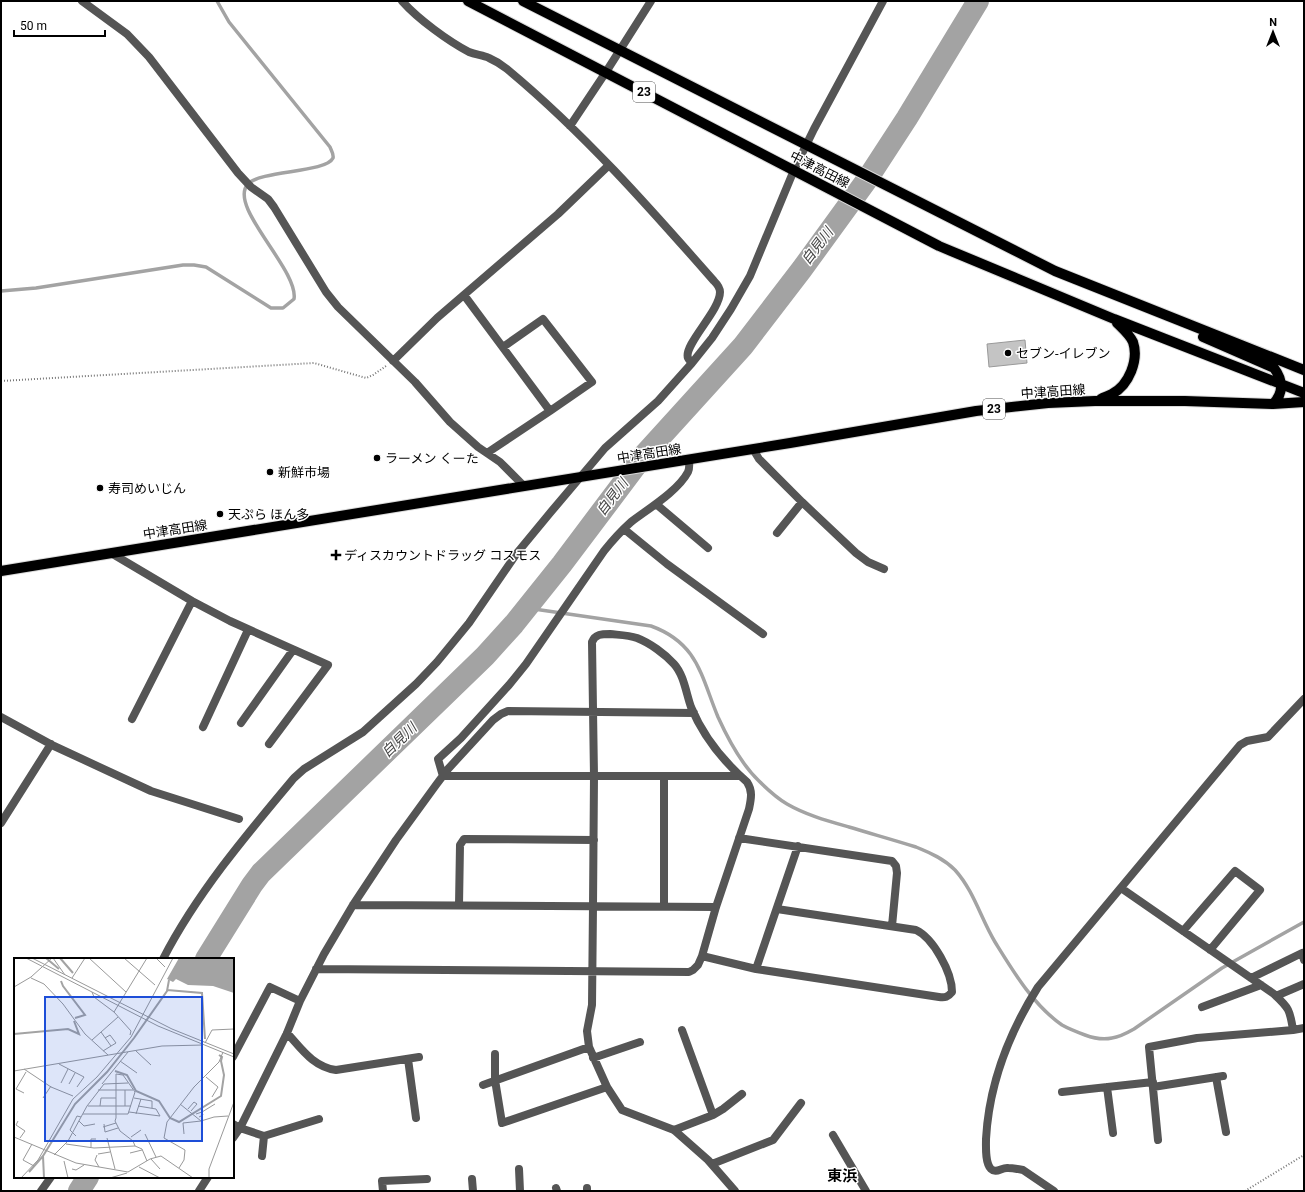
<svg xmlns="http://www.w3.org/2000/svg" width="1305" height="1192" viewBox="0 0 1305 1192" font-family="Roboto,'Noto Sans JP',sans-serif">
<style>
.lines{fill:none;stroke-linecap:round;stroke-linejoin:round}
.stream{stroke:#a3a3a3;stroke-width:3.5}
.river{stroke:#a3a3a3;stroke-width:22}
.building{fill:#c4c4c4;stroke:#999}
.primary-casing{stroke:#dbdbdb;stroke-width:12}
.path{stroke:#777;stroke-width:2;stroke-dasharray:1 2;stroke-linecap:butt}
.street{stroke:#555;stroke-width:8}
.primary{stroke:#000;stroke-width:10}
.poi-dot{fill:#000;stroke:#fff;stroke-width:1.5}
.labels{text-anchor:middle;stroke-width:3;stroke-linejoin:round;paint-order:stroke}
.shield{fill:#fff;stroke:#4c4c4c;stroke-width:1}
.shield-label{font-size:12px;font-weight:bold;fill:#000}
.street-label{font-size:13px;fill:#000;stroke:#fff}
.poi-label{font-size:13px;fill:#000;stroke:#fff;text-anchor:start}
.water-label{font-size:14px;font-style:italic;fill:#444;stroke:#fff}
.quarter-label{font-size:15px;font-weight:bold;fill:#000;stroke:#fff}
.inset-river{fill:none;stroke:#a3a3a3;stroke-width:2}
.inset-road{fill:none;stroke:#999;stroke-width:1}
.view{fill:#1d4ed8;fill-opacity:0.15;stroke:#1d4ed8;stroke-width:2}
.inset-edge{fill:none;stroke:#000;stroke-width:2}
</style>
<rect width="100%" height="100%" fill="#fff"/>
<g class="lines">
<!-- stream -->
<path class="stream" d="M1,291l35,-3 147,-23h11l12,2 65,41h12l11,-9c5,-29 -67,-93 -46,-115 13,-14 78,-11 85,-26 1,-4 -2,-8 -3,-11l-101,-125 -12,-21
M527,608l124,18c47,17 50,50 67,91 10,22 23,47 41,64 8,8 18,17 28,23 19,11 41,17 62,23 23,7 45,13 67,20 15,6 28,12 39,23 19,21 26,49 40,72 18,29 38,63 67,83 7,4 15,7 23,10 8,3 18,5 27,3 8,-1 15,-5 22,-9l88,-61 82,-46"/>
<!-- river -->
<path class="river" d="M206,959l46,-74 9,-12 224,-217 29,-32 48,-60 82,-109 99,-109 59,-77 64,-88 41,-63 71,-117
M79,1191l9,-14"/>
</g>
<!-- building -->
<path class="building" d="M1025,340l2,23 -38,4 -2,-23z"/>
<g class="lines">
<defs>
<path id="primary" d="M468,1l471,245 175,73 190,74
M523,1l532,270 249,99
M1203,337l71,31c9,12 10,25 -1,36
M1101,399c3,-2 8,-3 11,-5 17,-9 27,-34 21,-52 -3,-7 -11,-14 -16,-19
M1,571l789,-128 186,-32 72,-8 47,-2h90l88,3 31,-2"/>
</defs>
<!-- primary casing -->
<use href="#primary" class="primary-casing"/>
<!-- path -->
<path class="path" d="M1,381l313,-18 52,15 7,-3 13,-9
M1245,1191l59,-36"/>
<!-- street -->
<path class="street" d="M82,1l45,33 22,23 89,116 13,14 17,12 6,8 52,85 12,15 77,75 35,40 28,25 22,15 24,24
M402,1c16,18 46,40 67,51 7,3 14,3 20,6 7,3 13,7 18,11 76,63 142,138 207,212 3,3 6,7 6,11 0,19 -37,53 -32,66 0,1 3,4 4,5
M570,126l36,-54 45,-71
M464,295l86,116 -63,42
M503,347l40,-28 49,63 -42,29
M393,361l44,-43 121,-104 51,-49
M753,449l6,10 43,43 54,51 12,9 16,7
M689,460c0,3 1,8 -1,12 -10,19 -40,37 -57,50 -10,9 -19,19 -27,29l-78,113 -17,21 -48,53 -23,21 5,17h296
M656,504l52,44
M624,529l43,35 96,70
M777,533l25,-31
M111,553l81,48 38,20 98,44 -59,79
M1,717l53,29 97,45 88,28
M132,719l60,-118
M241,723l52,-73
M203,727l45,-97
M1,823l50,-79
M739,838l153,23 4,5 1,7 -5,53
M1121,888l153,106c15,14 16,16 19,36l-96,8 -48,9 9,93
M353,905l363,2
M459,905l1,-60 4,-6 130,1
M664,906v-130
M1183,931l52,-60 25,19 -50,60
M702,956l54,13 183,28c6,1 9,0 13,-5 0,-20 -19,-54 -36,-62l-139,-21
M163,959c34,-66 84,-125 131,-181l10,-9 59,-37 53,-48 21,-22 32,-39 48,-70 33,-40 55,-65 53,-47 34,-38 20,-25 19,-29 19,-33 44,-106 20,-41 69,-128
M316,969l373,3 4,-2 5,-5 4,-9 14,-49 33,-98c2,-10 4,-18 -2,-27 -24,-21 -44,-46 -56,-75 -5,-14 -7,-32 -17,-43 -9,-10 -24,-21 -37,-26 -9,-3 -18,-3 -27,-4 -8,0 -15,0 -18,8l2,134 -1,130 -1,99 -5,26 2,16 18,40 15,23 52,20 34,30 27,31
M756,969l42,-123
M1251,978l51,-25 2,7
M1276,996l28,-12
M1202,1007l59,-22
M682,1030l31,85
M1293,1030l11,-2
M287,1033c14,15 26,34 49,37l83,-13
M495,1054v26l7,43 105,-36
M233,1057l37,-70 30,14
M593,1058l47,-16
M408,1059l8,59
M1216,1077l10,55
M483,1085l106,-38
M1107,1087l6,46
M1153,1087l70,-11
M1062,1092l91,-10
M233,1124l7,4 24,8 -2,20
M674,1130l39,-15 10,-6 19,-15
M833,1135l33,56
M264,1136l55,-17
M233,1138l7,-10 47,-95 13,-32 24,-47 29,-49 43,-65 40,-55 12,-16 45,-49 8,-6 7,-3 186,2
M712,1164l61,-24 28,-37
M519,1169l1,22
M472,1179l1,12
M556,1188l1,3
M587,1188v3
M41,1191l10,-14
M199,1191l9,-14
M383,1191l-1,-10 45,-2
M1054,1191l-31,-21c-5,-1 -10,-2 -15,-2 -6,-1 -12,6 -17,1 -6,-6 -5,-22 -5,-30 3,-55 23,-106 52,-152l202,-242 7,-4 21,-4 36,-38"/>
<!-- primary -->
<use href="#primary" class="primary"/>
</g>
<!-- markers -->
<g class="poi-dot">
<circle cx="1008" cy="353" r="4"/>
<circle cx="377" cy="458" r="4"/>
<circle cx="270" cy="472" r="4"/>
<circle cx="100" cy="488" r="4"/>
<circle cx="220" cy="514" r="4"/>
<path d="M334 549h4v4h4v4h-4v4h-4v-4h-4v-4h4z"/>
</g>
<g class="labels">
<!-- shield labels -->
<g class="shield">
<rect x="633" y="82" width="22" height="20" rx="3"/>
<rect x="983" y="399" width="22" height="20" rx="3"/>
</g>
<g class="shield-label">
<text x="644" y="96">23</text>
<text x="994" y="413">23</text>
</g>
<!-- street labels -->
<g class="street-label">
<text transform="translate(820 169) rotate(27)" y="5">中津高田線</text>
<text transform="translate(1053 391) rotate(-4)" y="5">中津高田線</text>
<text transform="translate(649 453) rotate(-9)" y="5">中津高田線</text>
<text transform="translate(175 529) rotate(-9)" y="5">中津高田線</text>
</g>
<!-- poi labels -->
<g class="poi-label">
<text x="1016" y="358">セブン-イレブン</text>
<text x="385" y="463">ラーメン くーた</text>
<text x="278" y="477">新鮮市場</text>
<text x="108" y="493">寿司めいじん</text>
<text x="228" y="519">天ぷら ほん多</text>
<text x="344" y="560">ディスカウントドラッグ コスモス</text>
</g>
<!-- water labels -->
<g class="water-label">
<text transform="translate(817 246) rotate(-53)" y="5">自見川</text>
<text transform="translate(612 497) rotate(-53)" y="5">自見川</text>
<text transform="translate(399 740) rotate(-44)" y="5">自見川</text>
</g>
<!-- quarter labels -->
<g class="quarter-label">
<text x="842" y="1181">東浜</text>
</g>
</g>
<!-- overview -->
<g transform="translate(14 958)">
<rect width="220" height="220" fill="#fff"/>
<path d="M165,0h55v35l-21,-7 -25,-1 -12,-6 -3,3 -6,-3z" fill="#a3a3a3"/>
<path class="inset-river" d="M32,0l13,11M46,0l13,15M47,23l2,5 22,29 -10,3M153,32l35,3 3,46M0,76l54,-5 11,5 -5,-13M101,113l12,4 9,16 23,10 11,17 9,4 42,-26 3,-21 -3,-14 1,-4 -3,-2M15,214l14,-16M30,220l-1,-22 32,-52 32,-32 27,-34 33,-47 2,-11"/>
<path class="inset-road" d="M12,0l132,68 76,31M18,0l140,71 62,25M39,0l12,17M75,0l37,34M110,0l31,27M142,0l9,9M17,20l13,6 19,20 22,30 23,21M58,20l13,-20M0,29l17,-10 21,-19M78,34l2,5 20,15 17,19 -1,4M100,54l33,-54M87,74l10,14 -8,5M91,80l5,-3 6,8 -5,3M78,82l26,-23M191,85l7,-13 22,-1M122,93l15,14M106,103l17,12M45,106l25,13 -7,10M10,111l27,18 22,9M0,113l148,-25 41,-1M192,119l12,10 -6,10M47,125l7,-14M55,126l6,-11M88,126l26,-32M84,132h35M10,135l-8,-4 10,-17M29,140l8,-12M120,140l18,3v7M166,146l21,17 -18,2 1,11M74,148h43M86,148l1,-8h15M111,148v-16M174,151l6,-7 3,2 -6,7M115,154l31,4 -4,-7 -18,-3M188,154l13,-8M69,156h45l7,-22 -12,-17 -7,-1v44l-1,3 5,10 13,10 2,5M122,156l5,-15M182,156l6,-2 1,3 -4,2M4,163l-2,4 9,6 -5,7M65,163l5,5 11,-2M187,163l13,-4 14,-1M90,166l1,8 13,-4M89,169l13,-4M131,176l11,23M62,178l-6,-6 7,-14 4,1M0,179l62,26 52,9 22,-13 11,-3 32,22M117,179l10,-7M93,180l8,31M18,186l-9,16 11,6M52,186l28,4 41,-2 7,3 5,12M77,189v-8h5M116,195l12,-3M84,196l12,-2M40,197l14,-14 19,-35 17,-22 24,-1M83,197l-2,5 4,7M137,201l9,10M50,203l4,17M125,209l21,11M165,210l5,-8 1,-10 -21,-12 3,-16 27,-35 25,-25 4,-10M58,211l4,1 8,-5M7,220l17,-18 35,-61 24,-22 34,-40 42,-79M96,220l17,-5M195,220v-9l25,-67"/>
<path class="view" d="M31,39h157v144h-157z"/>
<rect width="220" height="220" class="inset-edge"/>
</g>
<!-- border -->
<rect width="1305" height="1192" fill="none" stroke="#000000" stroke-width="4"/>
<!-- north arrow -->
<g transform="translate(1273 32)" stroke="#ffffff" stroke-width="3" paint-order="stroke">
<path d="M0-3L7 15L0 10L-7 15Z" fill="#000000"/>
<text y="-6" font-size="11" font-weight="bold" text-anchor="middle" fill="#000000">N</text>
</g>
<!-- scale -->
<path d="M14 30v6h91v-6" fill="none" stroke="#000000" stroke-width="2"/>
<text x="20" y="30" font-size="12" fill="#000000" stroke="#ffffff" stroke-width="3" paint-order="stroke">50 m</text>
</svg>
